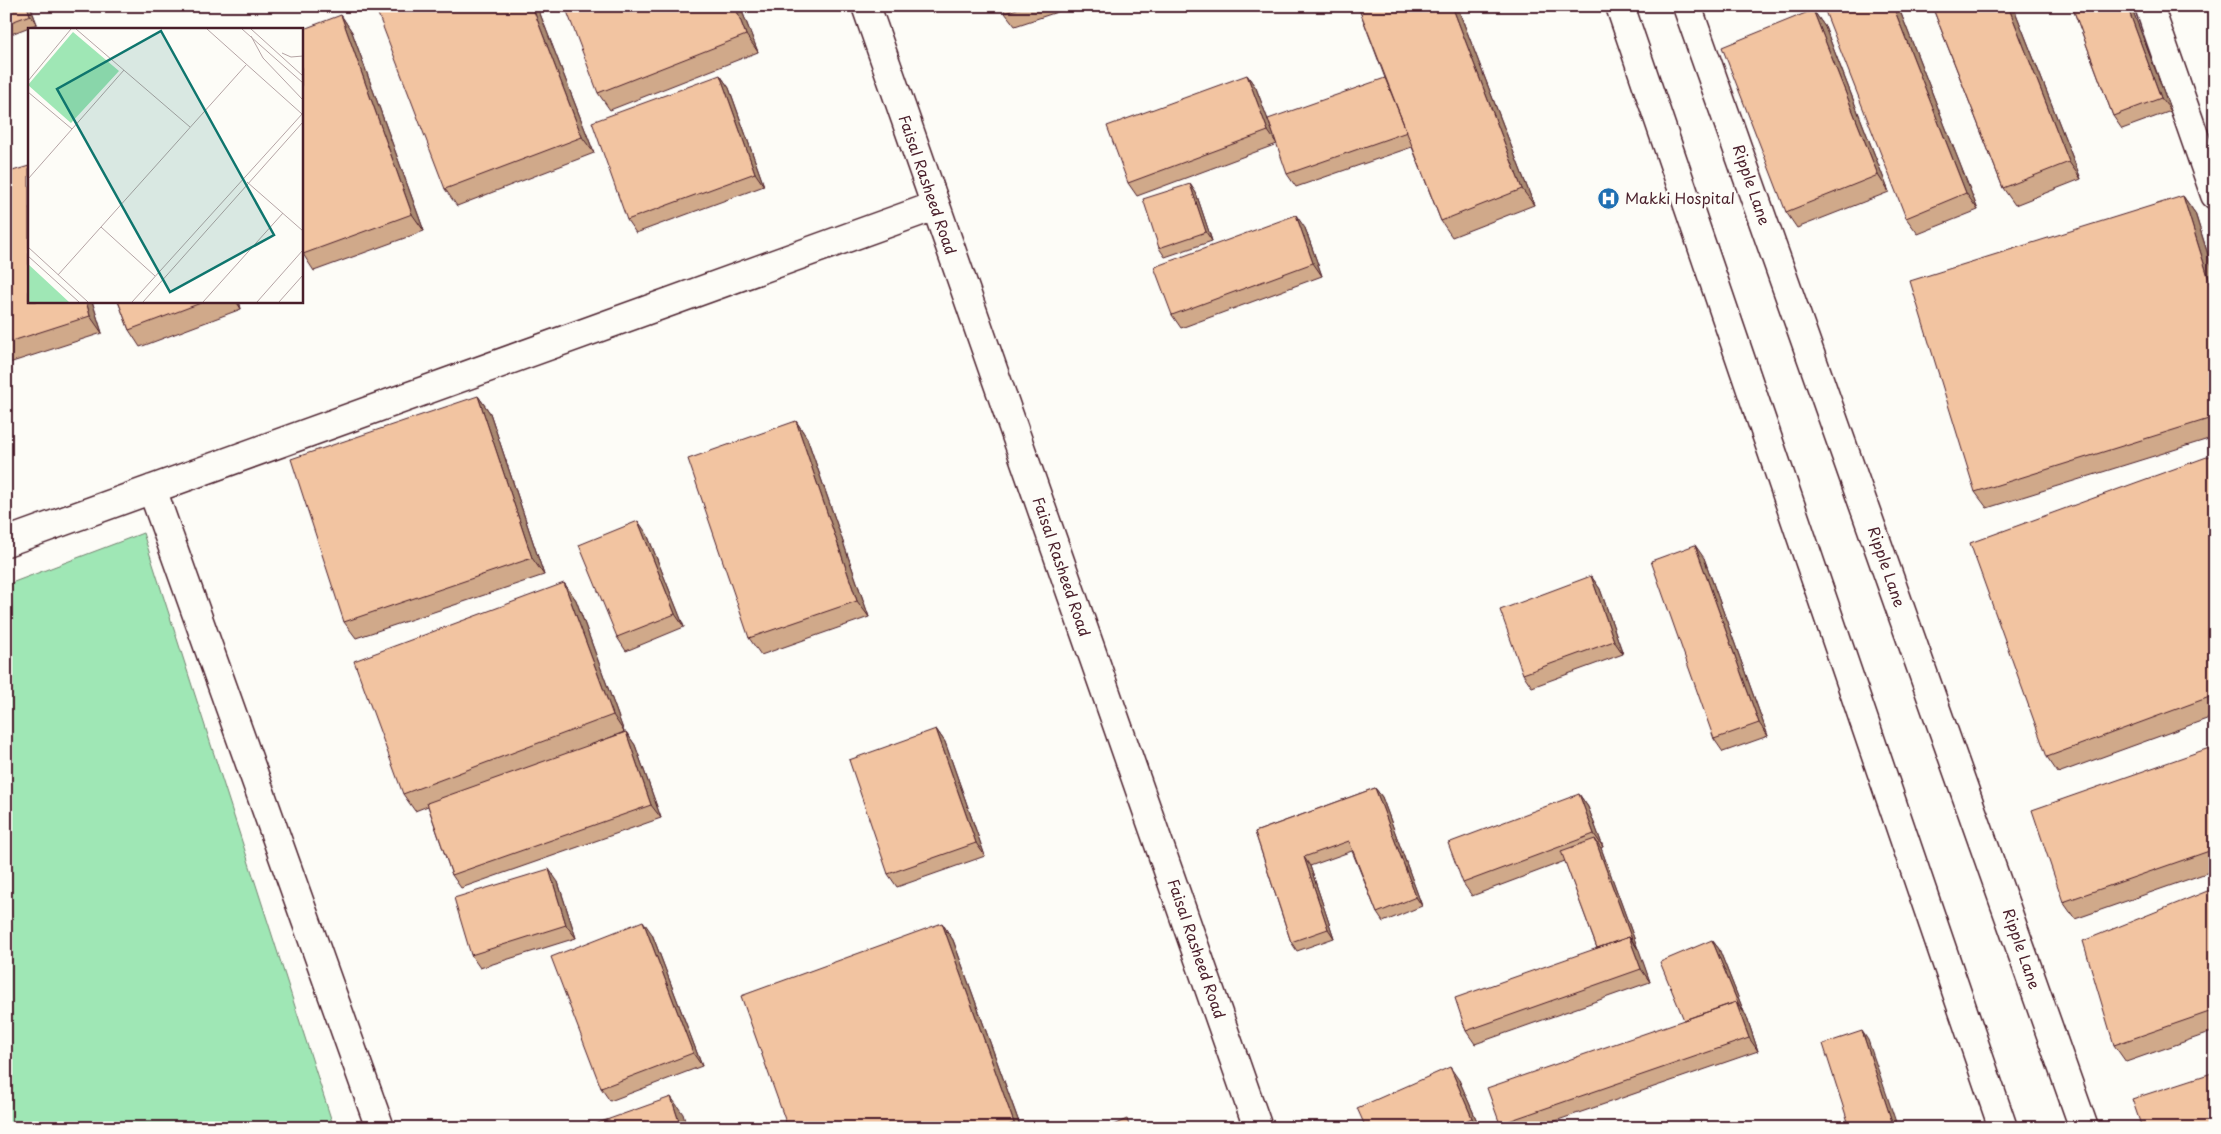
<svg xmlns="http://www.w3.org/2000/svg" width="2221" height="1134" viewBox="0 0 2221 1134" font-family="'Playpen Sans',sans-serif">
<style>
.green{fill:#9fe7b5;stroke:#748370}
.lines{fill:none;stroke-linecap:round;stroke-linejoin:round}
.minor-casing{stroke:#4a1f2b;stroke-width:31}
.minor{stroke:#fdfcf7;stroke-width:28}
.wall{fill:#d0a98a;stroke:#4a1f2b}
.shaded-wall{fill:#a98971;stroke:#4a1f2b}
.building{fill:#f2c4a1;stroke:#4a1f2b}
.labels{text-anchor:middle;stroke-width:4.5;stroke-linejoin:round;paint-order:stroke}
.street-label{font-size:15px;fill:#4a1f2b;stroke:#fdfcf7}
.poi-label{font-size:15px;fill:#4a1f2b;stroke:#fdfcf7;text-anchor:start}
.inset-road{fill:none;stroke:#b5a4a5;stroke-width:1}
.view{fill:#0f766e;fill-opacity:0.15;stroke:#0f766e;stroke-width:2.5}
.inset-edge{fill:none;stroke:#4a1f2b;stroke-width:2.5}
</style>
<rect width="100%" height="100%" fill="#fdfcf7"/>
<filter id="ink" filterUnits="userSpaceOnUse"><feTurbulence type="fractalNoise" baseFrequency=".02" numOctaves="2"/><feDisplacementMap in="SourceGraphic" scale="10" xChannelSelector="R" yChannelSelector="G"/><feConvolveMatrix kernelMatrix="1 2 1 2 8 2 1 2 1" color-interpolation-filters="sRGB"/></filter>
<g filter="url(#ink)">
<!-- green -->
<path class="green" d="M143,533l191,595h-328v-543z"/>
<g class="lines">
<defs>
<path id="minor" d="M866,6l392,1122
M1620,6l383,1122
M1687,6l397,1122
M2149,6l66,189
M152,489l228,639
M6,542l929,-336"/>
</defs>
<!-- minor casing -->
<use href="#minor" class="minor-casing"/>
<!-- minor -->
<use href="#minor" class="minor"/>
</g>
<!-- wall -->
<path class="wall" d="M6,6h24l7,18 -31,12z
M537,6l57,147 -137,53 -12,-17z
M740,6l18,46 -148,58 -12,-17z
M1003,6h72l-60,20 -10,-13z
M1358,6h99l77,199 -82,32 -11,-16 -29,-74 -116,40 -9,-13 98,-96z
M1898,6l80,204 -60,24 -12,-16z
M1932,6h81l68,173 -66,26 -12,-17z
M2072,6h59l40,105 -49,18 -9,-13z
M1813,10l12,17 64,165 -92,36 -11,-16z
M341,15l11,17 72,199 -110,40 -11,-17z
M720,75l9,13 35,98 -128,47 -9,-13z
M1247,75l9,13 21,56 -140,52 -9,-13z
M6,173l86,128 10,32 -96,31z
M1190,184l6,9 16,48 -47,16 -6,-9z
M2183,196l12,17 20,64v160l-228,71 -12,-16z
M1305,228l17,48 -141,52 -9,-13z
M118,301h121l2,8 -101,38 -11,-17z
M478,396l12,17 54,162 -188,63 -12,-16z
M796,421l11,17 62,179 -108,38 -12,-17z
M2215,454v262l-157,57 -11,-16z
M647,534l37,93 -58,24 -9,-14z
M1704,558l64,178 -45,16 -9,-13z
M1591,576l9,13 23,65 -91,33 -9,-13z
M564,583l12,17 48,132 -38,15 40,-15 9,13 26,73 -200,70 -9,-13 -24,-69 -13,5 -12,-17z
M936,729l9,13 40,114 -88,31 -9,-13z
M2215,746v124l-140,49 -12,-17z
M1375,788l7,9 40,109 -39,16 -6,-9 -25,-62 -42,15 24,72 -37,13 -6,-9 -36,-110z
M1579,794l9,13 15,40 -2,1 49,134 -175,62 -9,-13 131,-83 -32,-87 -93,35 -9,-13z
M558,882l18,56 -96,30 -9,-13z
M2215,888v143l-89,31 -12,-17z
M942,923l11,17 68,188h-233z
M652,934l50,132 -92,35 -9,-13z
M1712,940l7,9 25,63v1l2,2 12,36 -223,77h-32l-3,-4 184,-104z
M1459,1080l21,48h-114z"/>
<!-- shaded-wall -->
<path class="shaded-wall" d="M27,6h3l7,18 -7,-9z
M532,6h5l57,147 -12,-16z
M735,6h5l18,46 -12,-17z
M1452,6h5l77,199 -12,-16z
M1893,6h5l80,204 -12,-17z
M2008,6h5l68,173 -12,-17z
M2127,6h4l40,105 -10,-13z
M1813,10l12,17 64,165 -11,-17z
M341,15l11,17 72,199 -12,-17z
M720,75l9,13 35,98 -9,-13z
M1247,75l9,13 21,56 -9,-13z
M1190,184l6,9 16,48 -6,-9z
M2183,196l12,17 20,64v22z
M1296,215l9,13 17,48 -9,-13z
M86,301h6l10,32 -12,-17z
M236,301h3l2,8z
M478,396l12,17 54,162 -12,-17z
M796,421l11,17 62,179 -12,-16z
M638,521l9,13 37,93 -9,-13z
M1695,545l9,13 64,178 -9,-13z
M1591,576l9,13 23,65 -9,-13z
M564,583l12,17 48,132 -11,-17z
M936,729l9,13 40,114 -9,-13z
M626,732l9,13 26,73 -10,-13z
M1375,788l7,9 40,109 -6,-9z
M1579,794l9,13 15,40 -9,-13z
M1595,839l6,9 37,101 -6,-9z
M1304,857l6,9 24,72 -6,-9z
M549,869l9,13 18,56 -10,-13z
M643,921l9,13 50,132 -9,-13z
M942,923l11,17 68,188h-4l-3,-5z
M1629,937l10,13 11,32 -9,-13z
M1712,940l7,9 25,63 -6,-9z
M1736,1002l10,13 12,36 -9,-13z
M1862,1031l6,9 30,88h-4z
M1450,1067l9,13 21,48h-1l-7,-10z
M671,1097l12,17 4,14h-6z"/>
<!-- building -->
<path class="building" d="M6,6h21l3,9 -24,9z
M375,6h157l50,131 -137,52z
M565,6h170l11,29 -148,58z
M1003,6h23l-21,7z
M1358,6h94l70,183 -81,32z
M1823,6h70l73,187 -60,25z
M1932,6h76l61,156 -66,26z
M2072,6h55l34,92 -48,18z
M1813,10l65,165 -92,37 -64,-165z
M341,15l71,199 -109,40 -2,-4v-220z
M720,75l35,98 -128,47 -35,-98z
M1247,75l21,56 -140,52 -21,-57z
M1385,78l22,54 -120,42 -19,-55z
M29,166v135h57l4,15 -84,27v-170z
M1190,184l16,48 -47,16 -16,-49z
M2183,196l32,103v118l-240,75 -65,-211z
M1296,215l17,48 -141,52 -18,-48z
M118,301h88l-77,29z
M478,396l54,162 -188,64 -53,-163z
M796,421l61,180 -108,37 -61,-179z
M2215,454v241l-168,62 -77,-214z
M638,521l37,93 -58,23 -38,-92z
M1695,545l64,178 -45,16 -63,-178z
M1591,576l23,65 -91,33 -23,-64z
M564,583l49,132 -210,79 -49,-133z
M936,729l40,114 -88,31 -39,-114z
M626,732l25,73 -199,70 -25,-72z
M2215,746v103l-152,53 -31,-92z
M1375,788l41,109 -39,16 -28,-72 -45,16 24,72 -37,13 -36,-110z
M1579,794l15,40 -131,49 -15,-40z
M1595,839l37,101 -3,-3 -32,11 -36,-97z
M549,869l17,56 -95,30 -17,-57z
M2215,888v122l-101,35 -31,-104z
M643,921l50,132 -92,35 -50,-131z
M942,923l72,200 -12,5h-214l-47,-132z
M1629,937l12,32 -175,62 -11,-33z
M1712,940l26,63 -1,1 -1,-2 -52,18 -24,-58z
M1736,1002l13,36 -249,86 -13,-36z
M1862,1031l32,97h-44l-27,-84z
M1450,1067l22,51 -23,10h-83l-9,-20z
M2215,1072v56h-73l-10,-29z
M671,1097l10,31h-97z
M1127,1119l3,9h-24z"/>
</g>
<!-- icons -->
<defs>
<symbol id="hospital-disc" viewBox="-11 -11 22 22"><circle r="9.5" fill="#1f6fb2" stroke="#fdfcf7"/><path d="M-5-5h3v3.5h4V-5h3V5h-3V1.5h-4V5h-3Z" fill="#fff"/></symbol>
</defs>
<g fill-rule="evenodd">
<use href="#hospital-disc" x="1596" y="186" width="25" height="25"/>
</g>
<g class="labels">
<!-- street labels -->
<g class="street-label">
<text transform="translate(927 185) rotate(71)" y="5">Faisal Rasheed Road</text>
<text transform="translate(1751 185) rotate(71)" y="5">Ripple Lane</text>
<text transform="translate(1061 567) rotate(71)" y="5">Faisal Rasheed Road</text>
<text transform="translate(1886 567) rotate(71)" y="5">Ripple Lane</text>
<text transform="translate(1196 949) rotate(71)" y="5">Faisal Rasheed Road</text>
<text transform="translate(2021 949) rotate(71)" y="5">Ripple Lane</text>
</g>
<!-- poi labels -->
<g class="poi-label">
<text x="1625" y="204">Makki Hospital</text>
</g>
</g>
<!-- overview -->
<g transform="translate(28 28)">
<rect width="275" height="275" fill="#fdfcf7"/>
<path d="M45,4l46,39 -48,52 -43,-38zM0,236l41,38h-41z" fill="#9fe7b5"/>
<path class="inset-road" d="M48,1l114,98M179,1l95,85M214,1l61,54M223,1l52,47M223,8l12,22 40,42M254,25l9,4 12,-1M0,53l43,-52M0,64l44,37M0,151l96,-109M219,154l56,49M73,199l54,49M0,219l60,55M0,228l51,46M30,247l188,-210M104,274l171,-189M115,274l160,-180M175,274l80,-89M229,274l46,-52M251,274l24,-27"/>
<path class="view" d="M133,3l113,204 -104,57 -113,-203z"/>
<rect width="275" height="275" class="inset-edge"/>
</g>
<!-- margin -->
<rect width="2221" height="1134" fill="none" stroke="#fdfcf7" stroke-width="25"/>
<rect x="12" y="12" width="2196" height="1109" fill="none" stroke="#4a1f2b" stroke-width="2" filter="url(#ink)"/>
</svg>
